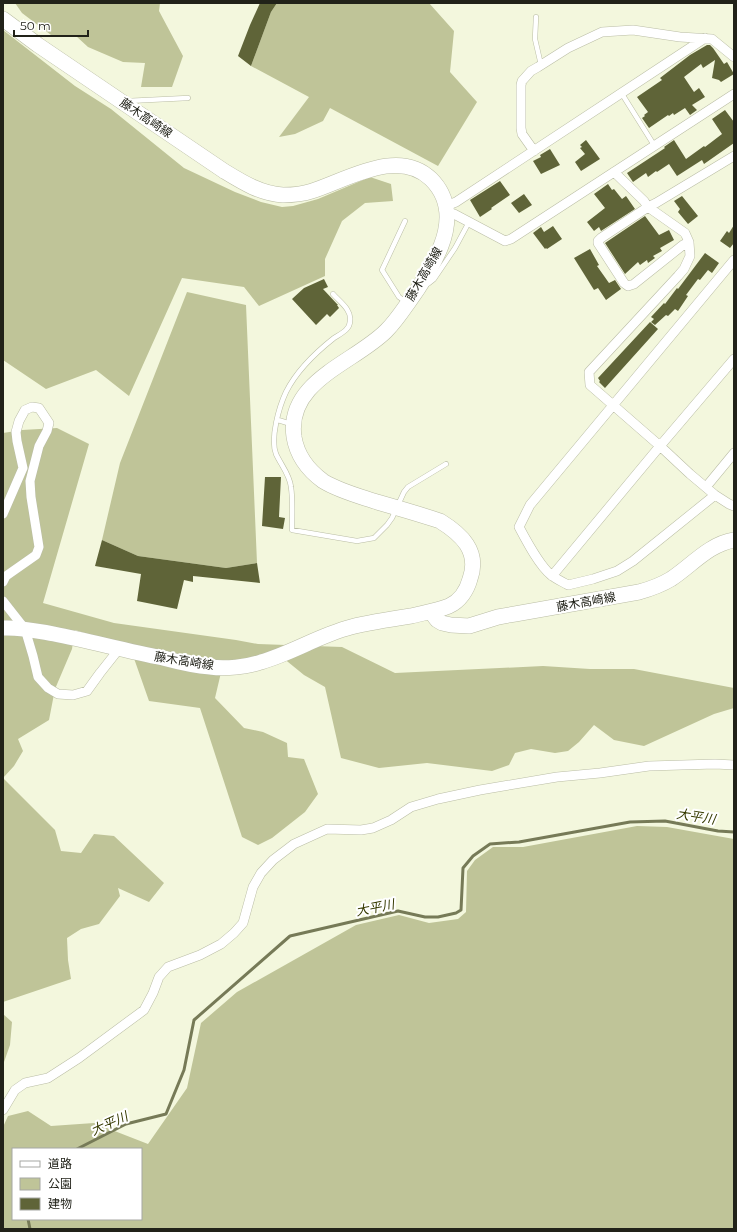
<svg xmlns="http://www.w3.org/2000/svg" width="737" height="1232" viewBox="0 0 737 1232" font-family="Montserrat,'Noto Sans JP',sans-serif">
<style>
.green{fill:#bfc498;fill-rule:evenodd}
.lines{fill:none;stroke-linecap:round;stroke-linejoin:round}
.stream{stroke:#767a57;stroke-width:3}
.building{fill:#5f6438}
.service-casing{stroke:#babda5;stroke-width:5.5}
.minor-casing{stroke:#babda5;stroke-width:10}
.primary-casing{stroke:#babda5;stroke-width:16}
.service{stroke:#fff;stroke-width:4.5}
.minor{stroke:#fff;stroke-width:9}
.primary{stroke:#fff;stroke-width:15}
.labels{text-anchor:middle;stroke-width:4;stroke-linejoin:round;paint-order:stroke}
.street-label{font-size:12px;fill:#212219;stroke:#fff}
.water-label{font-size:13px;font-style:italic;fill:#363a00;stroke:#fff}
</style>
<rect width="100%" height="100%" fill="#f3f7dd"/>
<!-- green -->
<path class="green" d="M15,3h145l-1,8 24,45 -11,31h-31l4,-24 -22,-1 -35,-15 -12,-11 -25,-1 -29,-22z
M277,3h152l25,28 -4,41 27,30 -39,64 -108,-58 -7,13 -28,13 -16,3 30,-40 -58,-31 20,-54z
M3,30l72,56 36,23 73,59 51,24 26,10 21,5 11,-1 25,-7 52,-22 21,7 2,17 -28,2 -23,18 -17,38v17l-66,30 -15,-19 -62,-9 -53,118 -33,-26 -50,19 -43,-29z
M187,292l59,13 11,258 -31,5 -88,-12 -36,-16 18,-77z
M57,428l32,16 -46,159 71,20 122,17 22,4 84,3 53,26 148,-7 47,3h44l100,19v20l-20,6 -70,32 -30,-6 -20,-15 -15,17 -11,9 -13,2 -24,-4 -16,4 -6,12 -17,6 -65,-8 -48,5 -38,-10 -16,-71 -21,-12 -27,-22 -54,11 -8,34 29,30 19,4 24,11 1,14 16,2 14,35 -13,18 -33,26 -14,7 -16,-8 -42,-129 -51,-7 -19,-54 -55,-17 -3,19 -17,40 -6,31 -31,19 5,12 -9,15 -11,12v-345l19,-3z
M3,778l52,52 6,21 20,2 13,-19 20,2 50,47 -15,19 -31,-14 2,8 -21,28 -18,5 -14,9 1,22 3,19 -68,23z
M637,826l30,1 67,12v390h-731v-102l5,-11 20,-5 23,15 43,-3 54,21 39,-56 14,-65 36,-31 119,-67 43,-10 30,8 29,-4 8,-7 1,-41 8,-11 18,-13h30zM13,1149h128v70h-128z
M3,1014l9,8 -2,23 -6,17 -1,9z"/>
<g class="lines">
<!-- stream -->
<path class="stream" d="M77,1149l49,-25 40,-10 18,-44 10,-50 96,-84 108,-25 27,6h13l18,-4 5,-3 2,-42 10,-12 17,-12 29,-2 111,-20 35,-1 53,10 16,1
M28,1219l2,10"/>
</g>
<!-- building -->
<path class="building" d="M260,3h17l-6,9 -20,54 -13,-10 12,-31z
M707,45h3l3,3 11,16 3,-2 7,12 -13,8 -2,-2 -7,-2 3,-18 -12,8 -2,-4 -17,13 10,15 5,-4 6,9 -13,8 5,5 -7,5 -5,-7 -11,7 -1,-2 -4,3 -1,-1 -19,13 -7,-10 3,-2 -1,-1 4,-3 -11,-15 25,-17 -2,-2 30,-23z
M725,110l9,12v21l-30,21 -2,-4 -25,16 -8,-12 -12,8 -1,-1 -8,6 -2,-4 -13,9 -6,-9 32,-21 6,-4 -1,-1 10,-7 12,19 18,-13 1,1 17,-13 -10,-15z
M586,140l14,19 -19,12 -6,-9 10,-8 -5,-6 2,-1 -2,-2z
M550,149l10,16 -19,9 -8,-13 8,-4 -1,-2z
M500,181l10,14 -19,13 1,1 -12,8 -10,-17z
M608,184l4,6 2,-1 8,10 4,-3 9,13 -34,22 -2,-4 -5,4 -7,-9 18,-14 -11,-14z
M524,194l8,11 -13,8 -8,-10z
M682,196l16,20 -10,8 -10,-12 2,-3 -6,-8z
M645,216l14,19 10,-5 5,10 -14,8 2,3 -9,5 2,2 -7,5 -1,-3 -7,5 -2,-3 -13,12 -20,-31z
M734,225v18l-4,5 -10,-7 7,-10 2,2z
M553,226l9,13 -15,10 -1,-1 -1,1 -12,-16 8,-6 3,5z
M590,249l9,16 -2,1 12,17 6,-3 6,9 -15,11 -8,-12 -4,2 -20,-32z
M705,253l14,10 -7,10 -4,-3 -8,10 -2,-1 -12,16 2,1 -10,15 -3,-2 -7,7 -2,-1 -11,10 -4,-3 3,-3 -3,-2 13,-14 1,1 12,-16 1,1z
M324,279l4,8 -5,2 15,16h-1l2,3 -9,9 -3,-3 -11,11 -24,-26 12,-11z
M650,322l8,7 -53,59 -6,-6 1,-1 -2,-3z
M265,477h16l-2,40 6,1 -2,11 -21,-3z
M102,540l36,16 88,12 31,-5 3,20 -67,-7v6l-9,-2 -7,29 -40,-8 4,-27 -46,-8z"/>
<g class="lines">
<defs>
<path id="service" d="M536,17l-1,22 6,26
M622,94l32,51
M127,101l61,-3
M405,221l-23,49 17,27 7,5
M426,284l3,-1 5,-4 21,-31 14,-26
M333,294c7,8 19,16 17,27 0,9 -10,13 -16,17 -19,15 -37,32 -48,54 -7,15 -16,46 -10,62 5,11 14,21 15,33 2,13 1,29 1,43l65,11 17,-3 13,-13 5,-7 12,-26 4,-5 38,-23
M278,420l13,4"/>
<path id="minor" d="M534,151l-12,-17 -1,-6v-43l1,-4 9,-10 7,-4 30,-19 34,-16 31,-2 47,7 32,2 22,18
M614,172l30,29 4,6 37,26 4,9 1,14 -6,13 -6,7 -89,96 1,13 70,61 30,28 25,21 14,9 5,2
M446,206l10,-4 249,-164
M448,213l6,1 51,27 6,-2 223,-145
M689,242l-6,3 -49,39 -6,2 -4,-3 -26,-40v-2l3,-3 47,-31 8,-4 78,-47
M706,487l28,-34
M715,495l-82,66 -16,10 -24,8 -25,6c-5,-3 -12,-6 -17,-10 -12,-10 -24,-33 -32,-48l11,-22 204,-245
M3,514l20,-46 -6,-27 -1,-9 3,-11 6,-11 7,-3 7,1 10,15 -2,8 -8,15 -9,35 1,16 8,50 -3,8 -30,21 -3,6
M552,576l108,-130 74,-87
M3,601l22,28 8,27 5,21 10,11 10,6 15,1 14,-4 13,-18 19,-24
M3,1110l12,-20 10,-7 23,-5 31,-20 65,-48 9,-17 6,-16 9,-10 32,-12 21,-11 13,-11 9,-10 10,-36 8,-14 12,-13 21,-16 33,-15 34,1 12,-2 18,-8 20,-13 27,-8 42,-9 77,-13 43,-4 49,-7 66,-2 19,1"/>
<path id="primary" d="M3,19l35,26 186,126c18,11 37,23 59,24 10,0 20,-1 29,-4 35,-11 86,-44 119,-12 19,19 19,44 10,67 -8,21 -20,39 -33,57 -7,10 -13,19 -22,28 -32,32 -100,50 -92,106 3,18 14,33 29,44 16,10 36,15 54,21 21,6 42,12 63,19 21,13 40,30 30,58 -3,11 -10,22 -21,27 -13,5 -26,7 -38,10 -20,3 -40,6 -60,11 -31,8 -59,26 -90,35 -15,5 -35,7 -51,5 -15,-1 -32,-5 -47,-9 -37,-7 -73,-17 -109,-24 -17,-3 -34,-7 -51,-6
M431,612l6,8 5,3 9,2 18,1 29,-9 17,-3 124,-22c11,-3 22,-7 32,-13 20,-13 38,-35 63,-39"/>
</defs>
<!-- service casing -->
<use href="#service" class="service-casing"/>
<!-- minor casing -->
<use href="#minor" class="minor-casing"/>
<!-- primary casing -->
<use href="#primary" class="primary-casing"/>
<!-- service -->
<use href="#service" class="service"/>
<!-- minor -->
<use href="#minor" class="minor"/>
<!-- primary -->
<use href="#primary" class="primary"/>
</g>
<g class="labels">
<!-- street labels -->
<g class="street-label">
<text transform="translate(146 118) rotate(34)" y="4">藤木高崎線</text>
<text transform="translate(424 274) rotate(-60)" y="4">藤木高崎線</text>
<text transform="translate(586 602) rotate(-10)" y="4">藤木高崎線</text>
<text transform="translate(184 661) rotate(9)" y="4">藤木高崎線</text>
</g>
<!-- water labels -->
<g class="water-label">
<text transform="translate(696 816) rotate(9)" y="5">大平川</text>
<text transform="translate(375 907) rotate(-11)" y="5">大平川</text>
<text transform="translate(109 1123) rotate(-24)" y="5">大平川</text>
</g>
</g>
<!-- border -->
<rect width="737" height="1232" fill="none" stroke="#212219" stroke-width="8"/>
<!-- legend -->
<rect x="12" y="1148" width="130" height="72" fill="#ffffff" stroke="#a6a7a3"/>
<rect x="20" y="1161" width="20" height="6" fill="#ffffff" stroke="#a6a7a3"/>
<text x="48" y="1168" font-size="12" fill="#212219">道路</text>
<rect x="20" y="1178" width="20" height="12" fill="#bfc498" stroke="#a6a7a3"/>
<text x="48" y="1188" font-size="12" fill="#212219">公園</text>
<rect x="20" y="1198" width="20" height="12" fill="#5f6438" stroke="#a6a7a3"/>
<text x="48" y="1208" font-size="12" fill="#212219">建物</text>
<!-- scale -->
<path d="M14 30v6h74v-6" fill="none" stroke="#212219" stroke-width="2"/>
<text x="20" y="30" font-size="12" fill="#212219" stroke="#ffffff" stroke-width="3" paint-order="stroke">50 m</text>
</svg>
